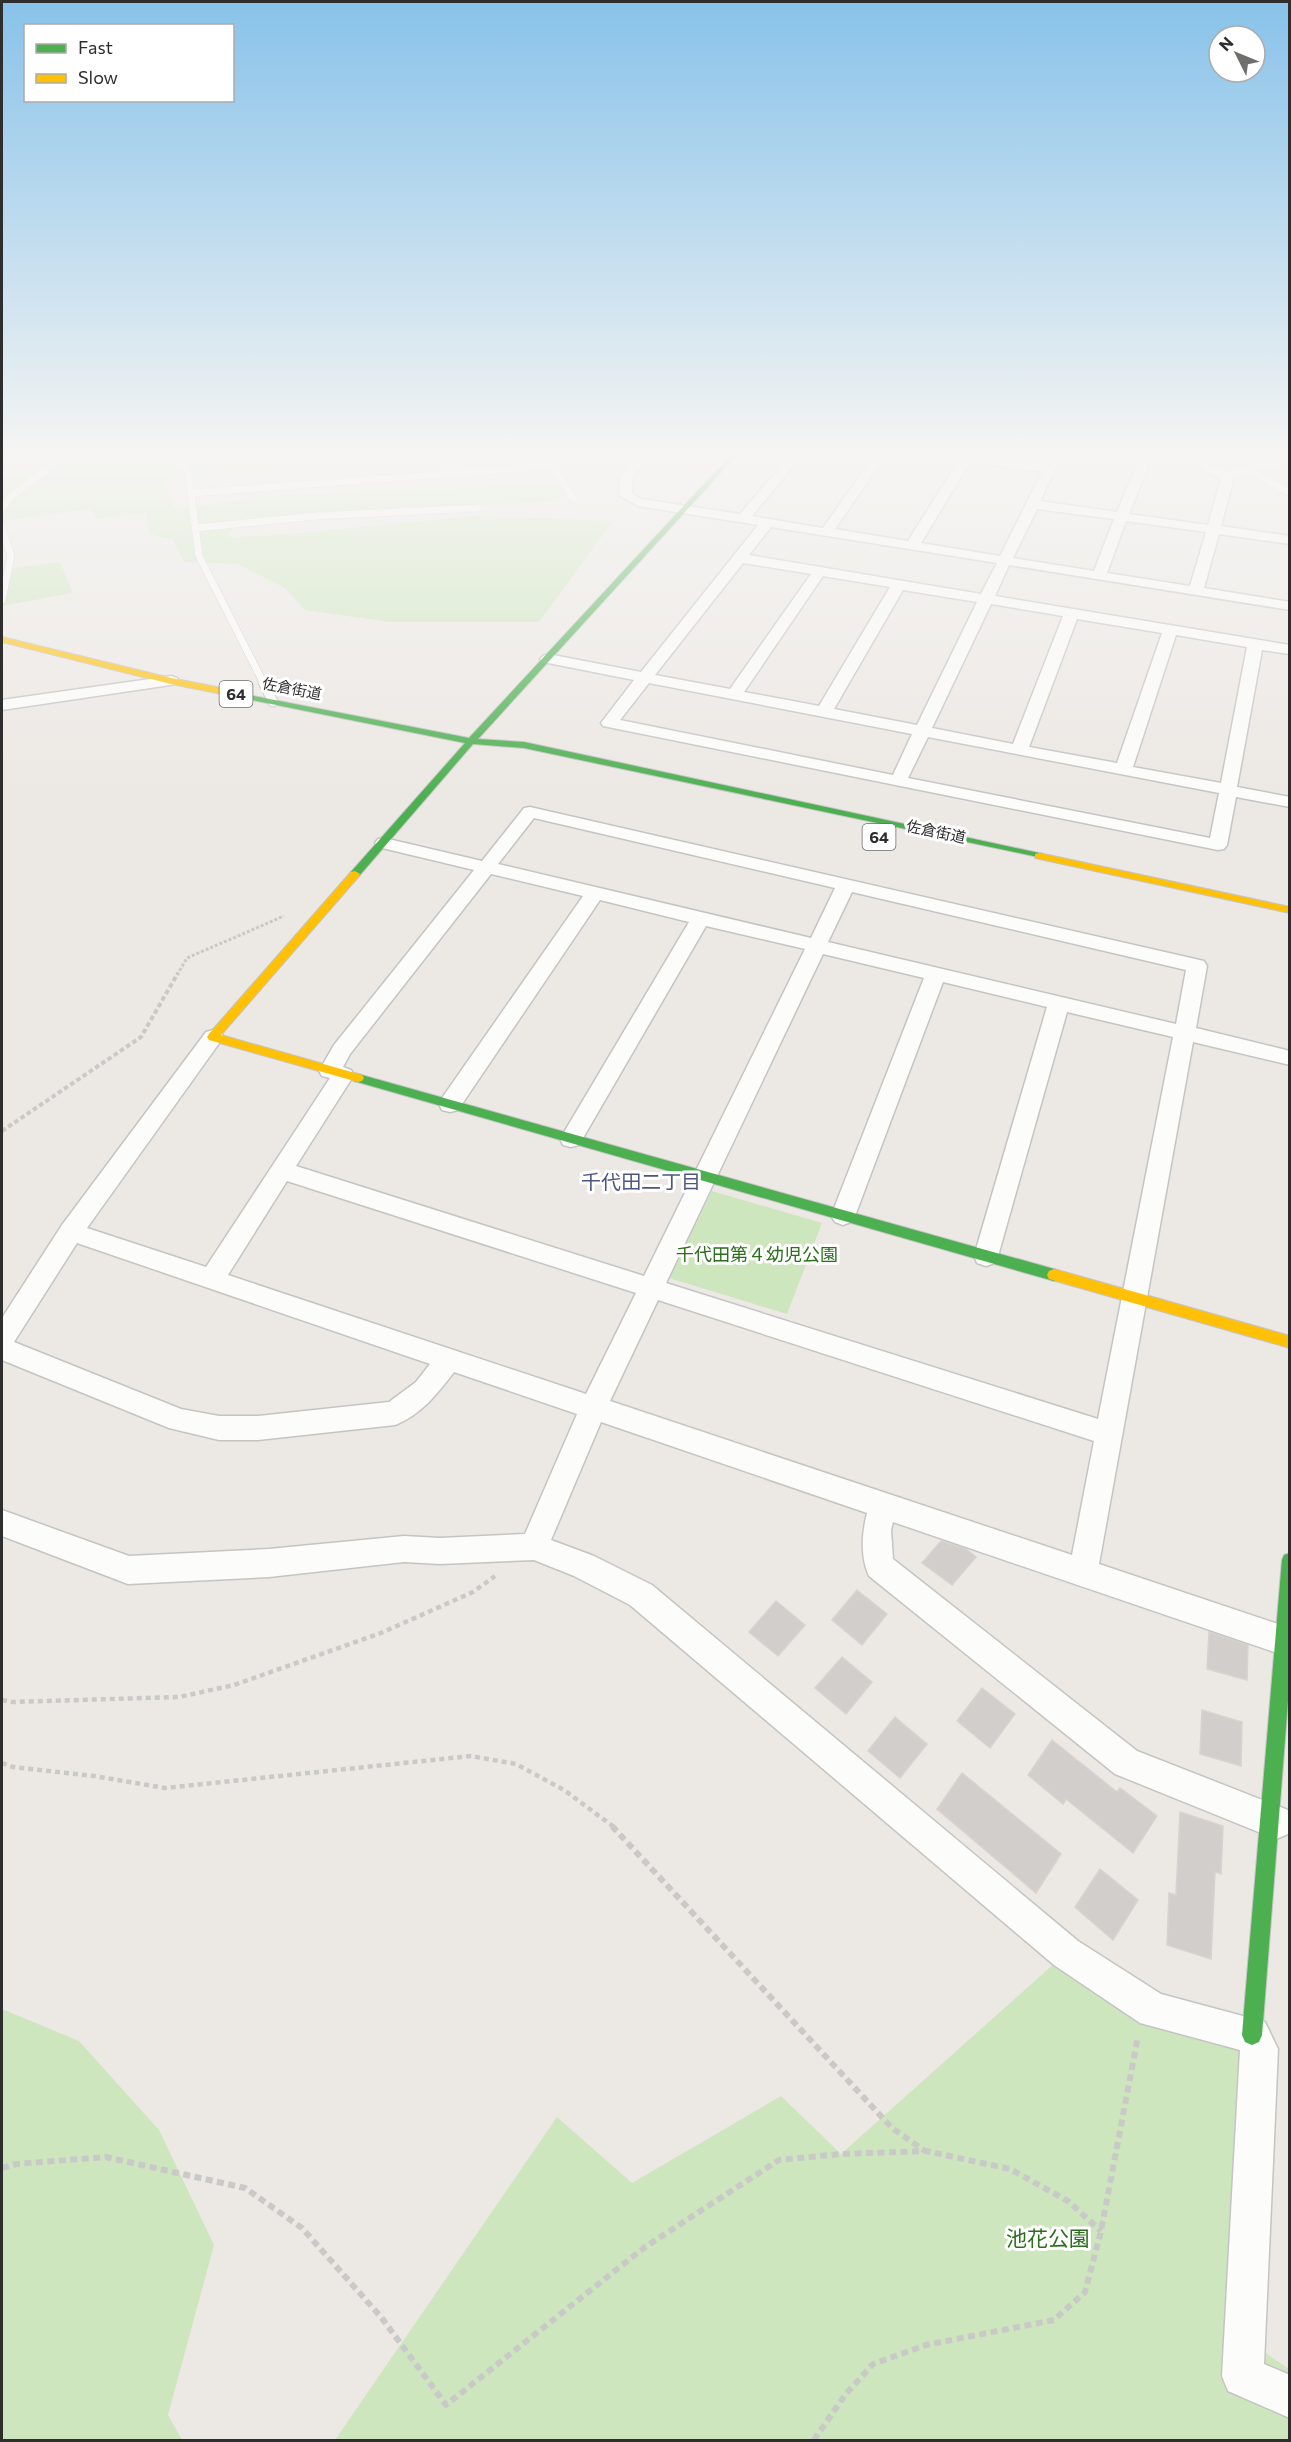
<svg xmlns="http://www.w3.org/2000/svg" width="1291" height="2442" viewBox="0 0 1291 2442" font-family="Commissioner,'Noto Sans JP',sans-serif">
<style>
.green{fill:#cee6be}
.building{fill:#d1cecb;stroke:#d7d4d0;stroke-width:1.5}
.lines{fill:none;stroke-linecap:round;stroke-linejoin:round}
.lane-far1-casing{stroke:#c5c4c5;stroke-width:8}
.lane-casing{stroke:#c5c4c5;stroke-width:11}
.street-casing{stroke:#c5c4c5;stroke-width:3}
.fast-casing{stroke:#c5c4c5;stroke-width:2}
.slow-casing{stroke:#c5c4c5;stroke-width:2}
.path-far3{stroke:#c9c9c8;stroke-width:3;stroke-dasharray:3 2;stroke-linecap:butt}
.path-far2{stroke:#c9c9c8;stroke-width:4;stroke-dasharray:4.5 3;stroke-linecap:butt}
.path-far1{stroke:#c9c9c8;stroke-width:4.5;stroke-dasharray:5 4;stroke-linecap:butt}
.path{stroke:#c9c9c8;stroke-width:6;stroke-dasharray:7 4.5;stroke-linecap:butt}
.lane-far1{stroke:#fcfcfb;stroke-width:7}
.lane{stroke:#fcfcfb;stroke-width:9}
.street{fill:#fcfcfb;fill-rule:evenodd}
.fast{fill:#4caf50;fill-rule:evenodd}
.slow{fill:#ffc107;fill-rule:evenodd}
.labels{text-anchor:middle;stroke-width:6;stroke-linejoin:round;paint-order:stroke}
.far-street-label{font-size:15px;fill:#2e2e2e;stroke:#fff}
.shield{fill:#fff;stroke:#6d6d6d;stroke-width:1.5}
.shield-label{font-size:16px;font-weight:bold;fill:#2e2e2e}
.park-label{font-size:18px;fill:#2c6e1b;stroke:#fff}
.neighbourhood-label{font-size:20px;fill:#4d5680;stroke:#fff}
.near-park-label{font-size:21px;fill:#2c6e1b;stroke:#fff}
</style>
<rect width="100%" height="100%" fill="#ece8e4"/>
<!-- green -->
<path class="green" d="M27,457h424l-140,7 -148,17 13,28 97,-13 288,-12 6,12 -13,5 -154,9 -164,13 -9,14 52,-2 196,-19 138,5 -74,101h-149l-85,-12 -20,-22 -48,-24 -53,-2 -11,-22 -23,-6 -4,-21 -49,6 -6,-10 -89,12v-46l24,-4 9,-9z
M60,562l13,31 -71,13v-36z
M712,1191l110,32 -35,91 -118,-36z
M1066,1953l194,96 -16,289 45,31v71h-954l222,-323 75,66 149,-87 60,58z
M2,2009l77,32 80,89 55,115 -46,170 14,25h-180z"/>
<!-- building -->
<path class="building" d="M941,1541l25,8 10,8 -24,28 -30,-22z
M857,1590l30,24 -25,31 -30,-25z
M776,1601l29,24 -27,31 -29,-24z
M1209,1632l39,13 -1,35 -40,-11z
M842,1657l30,25 -26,32 -31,-26z
M982,1688l33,26 -25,34 -33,-27z
M1202,1710l40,12 -1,44 -41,-12z
M895,1717l32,27 -27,34 -32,-27z
M1052,1740l65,52 3,-4 37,28 -24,37 -67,-54 -3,5 -35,-29z
M962,1773l99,81 -25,39 -99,-84z
M1180,1812l43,14 -2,48 -6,-2 -4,87 -44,-14 2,-52 7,2z
M1100,1869l38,31 -25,40 -38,-33z"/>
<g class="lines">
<defs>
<path id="lane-far1" d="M173,457l15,14 11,85 65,128
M1249,470l41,23
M1226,475l62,-15
M191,493l361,-27 22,33
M2,509l8,-12 53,-40
M2,528l9,28 -9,44
M195,528l122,-12 161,-8"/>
<path id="lane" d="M263,682l10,20"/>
<path id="street" d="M637,457h12l-16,19 -1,17 9,6 99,15 49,-57h12l-49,59 71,12 50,-71h12l-50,72 73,12 51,-81 -4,-3h31l59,8 4,-8h12l-21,44 77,11 23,-55h12l-23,57 79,11 13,-46 -41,-22h15l37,17 2,3 -13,49 69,10v8l-71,-10 -15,54 86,14v8l-281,-45 -14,31 295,49v9l-28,-4 -25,137 53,10v10l-54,-10 -9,48 -3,4 -6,1 -615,-124 -2,-3 33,-43 -91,-18 -3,-3 3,-3 5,-2 93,18 117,-147 -120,-19 -19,-11 2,-20zM970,462l72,10 -42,84 -79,-13zM1037,509l77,10 -20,52 -81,-13zM1126,521l80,11 -16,54 -83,-13zM771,527l226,36 -16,31 -232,-39zM743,563l68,11 -81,115 -75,-14zM823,576l67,11 -71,119 -75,-14zM903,590l74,12 -60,123 -83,-16zM991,604l72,12 -50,128 -81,-16zM1077,619l85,14 -45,130 -88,-16zM1176,635l71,12 -26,136 -88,-16zM649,683l263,51 -19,41 -273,-55zM928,737l291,56 -9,45 -302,-60z
M1275,457h15v8z
M171,676l6,2 2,3 -2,3 -175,26v-10z
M530,807l674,154 3,5 -11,62 94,23v14l-97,-23 -94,522 191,64v24l-7,3 -390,-133 -2,8 2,29 244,192 151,59v24l-12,5 -161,-65 -246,-198c-9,-20 -7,-43 -2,-63l-266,-91 -50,118 43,16 58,29 426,356 83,53 104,28 13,27 -14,315 26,11v43l-62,-27 -6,-15 18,-326 -100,-27 -86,-58 -424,-360 -56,-29 -40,-16 -94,4 -36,-2 -135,15 -141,7 -126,-48v-26l127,46 140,-7 135,-13 36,2 85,-4 52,-120 -123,-42c-16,21 -33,43 -59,53l-137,15h-39l-50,-12 -167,-68v-42l60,-93 144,-193 7,-2 7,2 4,5 -4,5 -133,186 119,39 124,-189 -8,-2 -3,-5 15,-26 140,-175 -96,-23 -3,-4 3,-4 6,-1 98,23 42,-53zM534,818l301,70 -24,50 -313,-74zM491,874l92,22 -141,202 -3,6 3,6 8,2 8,-2 142,-210 89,22 -129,217 3,6 8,2 8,-2 127,-219 99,23 -161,327 -348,-110 58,-91 -3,-5 -8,-3 7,-13zM852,892l334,78 -10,54 -348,-82zM823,954l101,24 -93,238 4,6 8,3 8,-3 4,-6 88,-234 104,25 -73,249 3,7 9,3 9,-3 3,-7 69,-244 106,25 -75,382 -432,-136zM287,1181l349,112 -50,101 -358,-119zM77,1243l353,121 -14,18 -27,20 -131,14h-39l-38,-7 -167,-67zM658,1300l436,141 -22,114 -462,-154z"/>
<path id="fast" d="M729,457h6l-257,282 46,3 515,111 4,1v4l-519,-110 -51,-4 -114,132h-8v-4l114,-129 -223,-45 -4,-3 1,-2 230,45z
M358,1074l696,195 5,2 2,4 -2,4 -5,2 -700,-200 -2,-3z
M1290,1553v122l-28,360 -3,7 -7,3 -7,-3 -3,-7 40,-475 2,-5z"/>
<path id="slow" d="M2,637l169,41 71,14 4,3 -4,3 -71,-14 -169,-42z
M1039,853l251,54v6l-255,-55v-4z
M355,871l5,3 -1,2 -138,159 141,40 2,3 -2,3 -4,1 -149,-42 -2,-3 2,-3 142,-162z
M1054,1269l236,67v12l-241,-69 -2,-4 2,-4z"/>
</defs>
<!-- lane-far1 casing -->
<use href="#lane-far1" class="lane-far1-casing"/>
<!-- lane casing -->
<use href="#lane" class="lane-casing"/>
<!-- street casing -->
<use href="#street" class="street-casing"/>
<!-- fast casing -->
<use href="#fast" class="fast-casing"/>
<!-- slow casing -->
<use href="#slow" class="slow-casing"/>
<!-- path-far3 -->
<path class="path-far3" d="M177,975l10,-17 97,-42"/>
<!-- path-far2 -->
<path class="path-far2" d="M2,1131l139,-94 37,-64"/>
<!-- path-far1 -->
<path class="path-far1" d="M2,1700l10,2 167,-5 55,-12 147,-52 92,-41 22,-16
M2,1763l11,4 81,9 71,12 306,-32 45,8 48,26 50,37"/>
<!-- path -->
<path class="path" d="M612,1826l280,302 33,23
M2,2168l14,-4 90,-7 139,31 57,40 79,89 65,88 199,-158 134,-87 62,-6 85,-3 84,18 58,32 33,30
M814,2440l31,-45 28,-31 53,-19 128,-25 31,-28 16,-61 37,-195"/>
<!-- lane-far1 -->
<use href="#lane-far1" class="lane-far1"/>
<!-- lane -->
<use href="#lane" class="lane"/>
<!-- street -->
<use href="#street" class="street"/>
<!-- fast -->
<use href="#fast" class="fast"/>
<!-- slow -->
<use href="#slow" class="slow"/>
</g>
<!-- sky -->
<linearGradient id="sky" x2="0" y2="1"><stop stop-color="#88c2ea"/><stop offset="0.57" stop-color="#f6f5f3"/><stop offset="1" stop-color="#f6f5f3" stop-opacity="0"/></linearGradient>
<rect width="1291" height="799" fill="url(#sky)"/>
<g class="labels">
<!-- far-street labels -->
<g class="far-street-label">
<text transform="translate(292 689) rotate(11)" y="5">佐倉街道</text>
<text transform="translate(936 832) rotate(12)" y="5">佐倉街道</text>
</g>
<!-- shield labels -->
<g class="shield">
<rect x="219.5" y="681" width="33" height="26" rx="4.5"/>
<rect x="862.5" y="824" width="33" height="26" rx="4.5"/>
</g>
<g class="shield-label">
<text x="236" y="700">64</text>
<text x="879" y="843">64</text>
</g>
<!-- park labels -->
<g class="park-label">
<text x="757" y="1261">千代田第４幼児公園</text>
</g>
<!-- neighbourhood labels -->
<g class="neighbourhood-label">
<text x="641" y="1189">千代田二丁目</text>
</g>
<!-- near-park labels -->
<g class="near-park-label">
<text x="1048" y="2246">池花公園</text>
</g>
</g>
<!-- border -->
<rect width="1291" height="2442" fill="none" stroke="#2e2e2e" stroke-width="6"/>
<!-- legend -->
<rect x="24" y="24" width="210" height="78" fill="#ffffff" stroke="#ababab" stroke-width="1.5"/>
<rect x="36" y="44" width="30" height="9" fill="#4caf50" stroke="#ababab" stroke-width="1.5"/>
<text x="78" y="54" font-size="18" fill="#2e2e2e">Fast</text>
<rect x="36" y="74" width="30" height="9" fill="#ffc107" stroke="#ababab" stroke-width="1.5"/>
<text x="78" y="84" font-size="18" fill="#2e2e2e">Slow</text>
<!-- north arrow -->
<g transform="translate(1237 54) rotate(313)"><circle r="28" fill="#ffffff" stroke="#ababab" stroke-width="1.5"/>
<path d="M0-4.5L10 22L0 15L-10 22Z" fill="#706f6e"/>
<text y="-9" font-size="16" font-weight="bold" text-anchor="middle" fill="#2e2e2e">N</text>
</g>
</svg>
